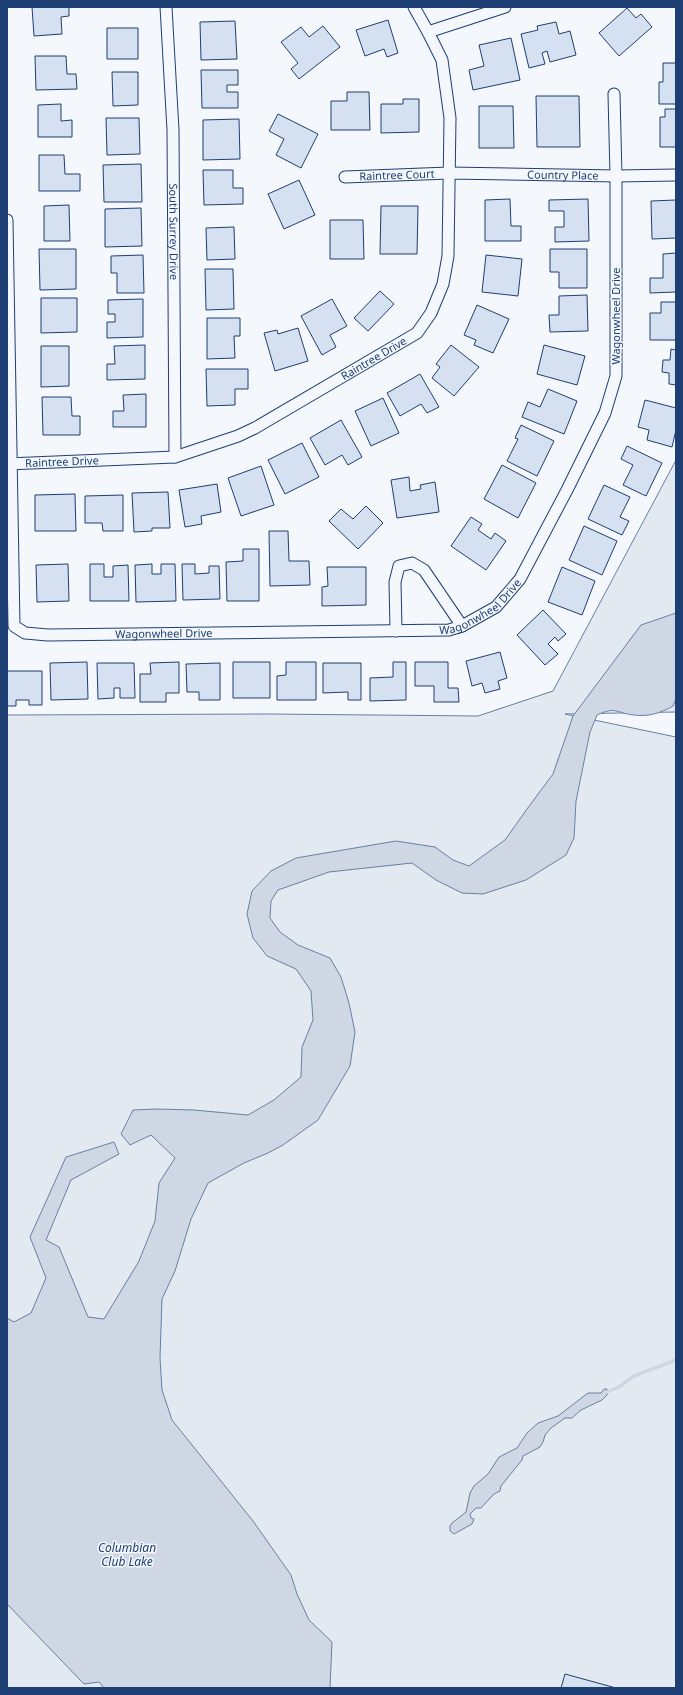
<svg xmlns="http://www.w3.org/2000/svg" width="683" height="1695" viewBox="0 0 683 1695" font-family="'Noto Sans',sans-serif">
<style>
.green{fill:#e3e9f0;stroke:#687fa3}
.water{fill:#cfd7e4;stroke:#687fa3}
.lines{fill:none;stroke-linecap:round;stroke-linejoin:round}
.stream{stroke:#cfd7e4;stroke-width:3.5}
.building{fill:#d5e0f0;stroke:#1d3f73}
.minor-casing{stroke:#1d3f73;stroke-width:13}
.minor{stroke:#f4f7fb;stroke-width:11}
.labels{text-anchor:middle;stroke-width:3;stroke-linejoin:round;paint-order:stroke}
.street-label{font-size:11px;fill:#1d3f73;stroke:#f4f7fb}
.water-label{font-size:12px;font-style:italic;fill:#1d3f73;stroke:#f4f7fb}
</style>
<rect width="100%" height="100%" fill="#f4f7fb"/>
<!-- green -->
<path class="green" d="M676,460v252l-111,2 111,23v951h-669v-973l262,-1 209,2 75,-25z"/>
<!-- water -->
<path class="water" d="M676,613v86l-3,7c-12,7 -25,11 -39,9 -19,-2 -17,-9 -37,0l-7,17 -14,69 -2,37 -8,17 -40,25 -43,14 -21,-1 -26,-13 -24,-17 -83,9 -51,18 -7,11 -1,17 10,14 18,13 32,13 11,19 8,26 6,29 -5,34 -32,54 -35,25 -15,8 -24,10 -36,20 -17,36 -16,52 -13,28 -2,59 2,32 10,30 81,101 38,54 6,19 12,26 23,22 -2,46h-226l-5,-6 -15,2 -77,-80v-286l7,4 17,-9 15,-35 -16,-41 36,-80 48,-15 5,12 -48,26 -25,60 13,7 29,70 16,2 35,-58 16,-40 4,-38 16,-25 -24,-23 -21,10 -9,-11 12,-24 24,-1 37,1 54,5 26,-15 27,-23 1,-30 11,-27 -2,-29 -15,-22 -29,-13 -14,-18 -6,-24 5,-23 19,-20 25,-13 100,-17 39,6 18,13 16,6 36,-26 22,-31 26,-35 20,-58 68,-91z
M604,1389h3v6l-5,5 -21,10 -9,8h-7l-14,10 -6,7 -2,7 -3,5 -17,9 -1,4 -21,26 -1,5 -6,3 -13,14h-5l-6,6 1,4 3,1 -2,5 -18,10 -4,-3v-5l2,-3 14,-11 4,-19 4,-7 14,-12 11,-17 18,-9 10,-15 11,-10 20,-7 30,-23h13z"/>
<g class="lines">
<!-- stream -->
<path class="stream" d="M607,1392l12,-5 15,-11 42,-16"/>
</g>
<!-- building -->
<path class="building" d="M32,7h37v9l-8,1 1,17 -28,2z
M627,8l9,10 5,-4 11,13 -33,29 -20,-23z
M388,20l10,33 -11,4 -3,-8 -19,7 -9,-26z
M235,21l2,38 -36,1 -1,-38z
M556,22l3,12 11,-3 6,24 -26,7 -3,-11 -5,2 3,11 -16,4 -8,-34 17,-4 -1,-4z
M323,26l17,21 -41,32 -8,-10 7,-6 -17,-21 20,-15 8,10z
M107,28h31v31h-31z
M511,38l9,42 -47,10 -4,-20 15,-4 -5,-21z
M35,56h31l1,18h9l1,15 -41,1z
M663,63h13v41h-17v-22h4z
M201,70h37v15h-11v7h11v16h-36z
M112,72h26v33l-25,1z
M347,92h22l1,38h-39v-29h16z
M536,96h43l1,51h-43z
M403,99h16v33l-38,1v-29h22z
M61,104v17l11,-1v17h-34v-32z
M479,106h34l1,42h-35z
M665,109h11v38h-16v-30h5z
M278,114l40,20 -17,34 -25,-13 8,-16 -15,-8z
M106,118h33l1,36 -33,1z
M239,119l1,40 -37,1v-40z
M39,155h25l1,19h15v17h-41z
M141,164l1,38h-38l-1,-37z
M203,170h30v18h10v16l-39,1z
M299,180l16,35 -31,14 -16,-35z
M510,199l1,27h10v15h-36v-41z
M588,199l1,42 -34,1v-15h9v-16h-15v-11z
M676,200v38l-24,1 -1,-38z
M69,205l1,36h-26v-35z
M381,206h37l-1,48h-37z
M141,208l1,38 -37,1v-38z
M330,220h33l1,39h-34z
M234,227l1,32 -28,1 -1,-32z
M39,249h37v40l-36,1z
M550,249h37v39h-28v-16h-9z
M676,253v39l-26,1v-15h13v-24z
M143,255l1,38h-27v-20h-6v-17z
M486,255l36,4 -4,37 -36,-4z
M205,269h28l1,40 -28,1z
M380,291l14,13 -26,27 -14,-13z
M587,295l1,36 -38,1 -1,-17h10v-19z
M41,298h36v34l-36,1z
M143,299v38l-36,1v-16h8v-8h-7v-14z
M332,299l15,27 -17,9 6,12 -14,8 -21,-39z
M661,302h15v38h-26v-27h11z
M477,305l32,14 -16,34 -19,-8 2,-5 -12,-5z
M207,318h33v18h-6l1,22 -28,1z
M298,328l10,33 -33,10 -11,-38 13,-3 1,4z
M145,345v34l-38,1v-16h8l-1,-18z
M451,345l28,22 -25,29 -22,-18 8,-11 -4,-3z
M544,345l41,11 -8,29 -40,-11z
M41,346h28v40l-28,1z
M671,349l5,1v35l-7,-1v-11l-7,-1 1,-12h7z
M206,369h42v20h-13v16l-28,1z
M420,374l19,33 -12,6 -6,-9 -21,12 -13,-23z
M548,389l29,12 -13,33 -42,-17 6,-15 12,5z
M146,394v33h-33v-16h11l-1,-16z
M42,397h29l1,19h8v19h-37z
M383,398l16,35 -28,13 -16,-35z
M645,400l31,8v22l-4,17 -25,-7 2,-10 -11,-3z
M341,420l21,37 -14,8 -6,-10 -17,10 -15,-27z
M521,425l33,16 -17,35 -30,-15 11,-22 -3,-1z
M302,443l17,34 -34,17 -17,-34z
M627,446l35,17 -16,33 -23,-11 10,-20 -12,-6z
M502,465l34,18 -18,35 -34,-19z
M261,466l13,39 -33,11 -13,-38z
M409,477l1,14 11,-2 -1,-4 15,-3 4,30 -42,6 -6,-38z
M217,484l4,28 -20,4 1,8 -17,3 -6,-37z
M604,485l26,12 -10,20 9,4 -7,14 -34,-16z
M168,492l2,36h-18v3l-18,1 -2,-39z
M75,494l1,37h-41v-36z
M123,495v36h-20l-1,-8h-17v-27z
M366,506l17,17 -25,26 -29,-28 12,-12 12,10z
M471,517l11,7 -4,6 13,9 4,-6 11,8 -20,29 -35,-24z
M584,526l33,15 -15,34 -33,-15z
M269,531h19l1,30h20l1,24 -40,1z
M243,549h16v52h-32l-1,-39 17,-1z
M68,564l1,37 -32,1 -1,-37z
M90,564h14v13h9v-11l15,-1 1,36h-39z
M152,564v10h9v-10h14l1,37 -40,1 -1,-37z
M182,564h13v10l14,-1v-7h10l1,33 -37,1z
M327,567h39v38l-44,1v-19l6,-1z
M562,567l33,14 -13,34 -34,-13z
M543,610l23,24 -8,7 -3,-4 -7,7 10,10 -13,11 -28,-30z
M500,652l7,26 -9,3 2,8 -15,4 -3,-10 -10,3 -6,-25z
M87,662l1,37 -37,1 -1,-37z
M179,662v31h-13v9h-26v-28h11l-1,-11z
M233,662h37v36h-37z
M286,662h30v38h-39v-24l9,-1z
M393,662h13v38l-36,1v-23l23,-1z
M415,662h33v26h10l1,14h-25v-16h-19z
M97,663h37l1,35h-15v-10h-6v10l-16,1z
M220,663v37h-21v-8h-12l-1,-28z
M323,663h38v37h-13v-8l-25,1z
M7,671h35v34h-13v-5h-13v6h-9z
M565,1674l51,14h-55z"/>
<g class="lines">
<defs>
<g id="minor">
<path id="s1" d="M166,7l7,123 2,327"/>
<path d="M428,32l77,-25"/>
<path id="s2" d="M345,177l104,-4 167,3 60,-1"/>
<path id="s3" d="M7,220l7,406 11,7 23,2 401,-5 13,-4 34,-19 24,-28 47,-89 38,-77 11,-37v-200l-2,-82"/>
<path id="s4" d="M7,464l168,-7 63,-21 17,-8 162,-95 14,-20 12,-29 5,-28 2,-138 -8,-58 -14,-28 -14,-25"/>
<path d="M396,631l-1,-49 4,-16 13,-3 12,7 38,56"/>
</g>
</defs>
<!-- minor casing -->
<use href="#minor" class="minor-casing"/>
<!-- minor -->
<use href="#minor" class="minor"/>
</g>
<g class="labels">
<!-- street labels -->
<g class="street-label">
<text dy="4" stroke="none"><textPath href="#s2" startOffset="52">Raintree Court</textPath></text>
<text dy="4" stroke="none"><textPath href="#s2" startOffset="218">Country Place</textPath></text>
<text dy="4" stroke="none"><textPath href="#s1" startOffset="225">South Surrey Drive</textPath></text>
<text transform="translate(616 316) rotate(-90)" y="4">Wagonwheel Drive</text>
<text dy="4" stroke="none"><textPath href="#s4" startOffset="391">Raintree Drive</textPath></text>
<text dy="4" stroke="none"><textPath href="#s4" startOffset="55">Raintree Drive</textPath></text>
<text dy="4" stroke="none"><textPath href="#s3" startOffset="882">Wagonwheel Drive</textPath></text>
<text dy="4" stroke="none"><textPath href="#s3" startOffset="558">Wagonwheel Drive</textPath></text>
</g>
<!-- water labels -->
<g class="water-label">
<text x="127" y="1552">Columbian<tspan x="127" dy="14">Club Lake</tspan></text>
</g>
</g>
<!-- border -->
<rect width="683" height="1695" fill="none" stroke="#1d3f73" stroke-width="16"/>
</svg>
